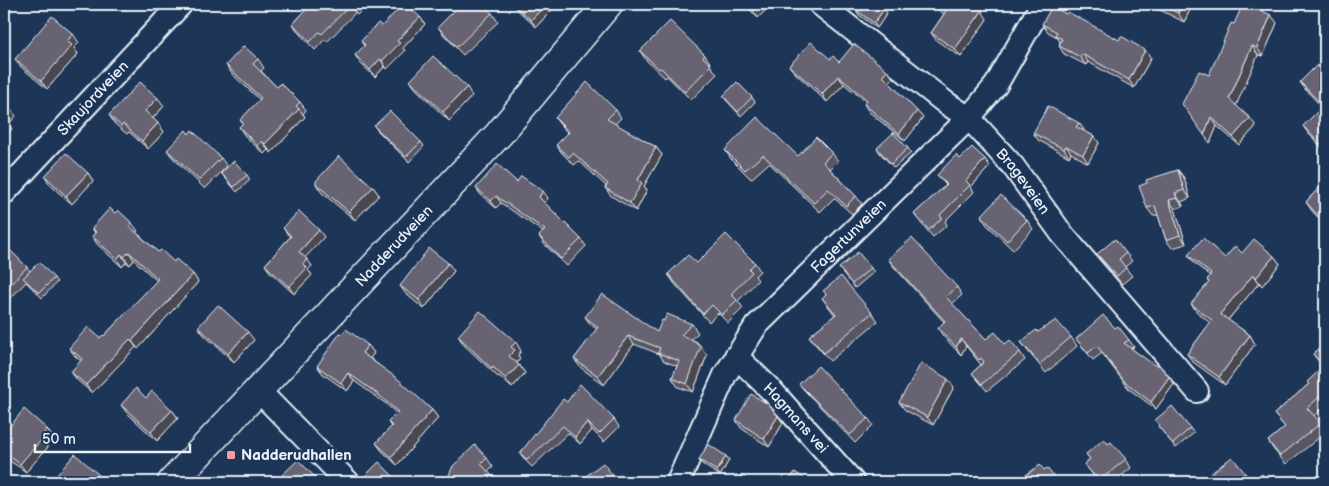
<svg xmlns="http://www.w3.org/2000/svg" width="1329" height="486" viewBox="0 0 1329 486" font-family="'Balsamiq Sans',sans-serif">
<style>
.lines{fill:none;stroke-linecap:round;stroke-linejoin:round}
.minor-casing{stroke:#e8f1f8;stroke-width:26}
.secondary-casing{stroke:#e8f1f8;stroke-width:31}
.minor{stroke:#1d3557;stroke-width:22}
.secondary{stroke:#1d3557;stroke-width:28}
.wall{fill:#595662;stroke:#e8f1f8}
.shaded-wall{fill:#484650;stroke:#e8f1f8}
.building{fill:#676472;stroke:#e8f1f8}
.poi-dot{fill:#ff9aa2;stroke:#1d3557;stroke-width:2}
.labels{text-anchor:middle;stroke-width:5;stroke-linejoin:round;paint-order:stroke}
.street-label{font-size:15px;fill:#e8f1f8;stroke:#1d3557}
.poi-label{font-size:15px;font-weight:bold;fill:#e8f1f8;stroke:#1d3557;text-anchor:start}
</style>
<rect width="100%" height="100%" fill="#1d3557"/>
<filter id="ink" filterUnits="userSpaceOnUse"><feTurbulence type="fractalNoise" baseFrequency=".02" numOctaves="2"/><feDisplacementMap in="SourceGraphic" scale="10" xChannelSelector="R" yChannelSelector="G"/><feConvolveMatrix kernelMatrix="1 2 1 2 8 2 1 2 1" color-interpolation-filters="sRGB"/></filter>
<g filter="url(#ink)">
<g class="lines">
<defs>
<g id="minor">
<path id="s1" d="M820,4l126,99 23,15 44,48 49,68 135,157"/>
<path id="s2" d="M4,193l177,-189"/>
<path id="s3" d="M736,356l36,35 81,91"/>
<path d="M258,390l90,92"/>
<path id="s4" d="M678,482l47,-107 31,-49 213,-208 27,-33 46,-81"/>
</g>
<g id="secondary">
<path id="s5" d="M172,482l327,-348 109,-130"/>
</g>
</defs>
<!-- minor casing -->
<use href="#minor" class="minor-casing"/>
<!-- secondary casing -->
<use href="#secondary" class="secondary-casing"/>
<!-- minor -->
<use href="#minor" class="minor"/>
<!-- secondary -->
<use href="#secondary" class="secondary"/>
</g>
<!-- wall -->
<path class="wall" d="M311,4h57l-11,11 -2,-2 -28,29 -2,-3 -10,11 -17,-18 -5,-8z
M511,4h46l-21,23z
M744,4h27l-13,14z
M930,4h42l15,15 -26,38 -24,-16 -6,-8 13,-19z
M1151,4h42l-9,18 -32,-16z
M856,10l31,3 -10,15 -18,-13z
M492,13l6,9 -35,33 -19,-20 -6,-8z
M1066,14l85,44 -17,30 -46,-26 -2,3 -22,-11 -5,-8 1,-4 -3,-5 -9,-5 -6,-8z
M420,17l5,7 -22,24 2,3 -18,18 -2,-3 -10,11 -15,-14 -5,-8 9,-9 -3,-5 21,-15z
M1277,23l-14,33 -5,-1 -22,50 20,21 -17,19 -22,-19 -7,17 -1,-68z
M79,43l-5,5 4,6 -31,35 -26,-22 -6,-8z
M640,51l65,4 6,9 -1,1 7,9 -26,26 -24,-24 -2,2 -19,-18z
M258,59l6,9 -3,3 16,16 23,15 6,8 -3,4 2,3 -34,36 -3,-3 -4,4 -19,-18 -6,-9 4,-3 -3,-4 20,-20 -28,-26 -6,-9z
M830,59l9,3 48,8 6,8 -4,4 34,36 -18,23 -36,-29 -5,-8 2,-2 -22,-18 -17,18 -32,-29 -6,-7z
M1325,71v80l-17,-18 -5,-7 19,-19 -17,-18 -5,-7z
M410,81l62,15 -23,25 -33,-32z
M723,96l29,1 3,5 -14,14 -15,-16z
M164,106l-11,12 11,14 -16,17 -19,-17 -2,2 -12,-10 -6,-9z
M616,110l5,8 -6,6 41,23 6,8 -18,31 3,4 -11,21 -25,-15 -6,-8 1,-2 -27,-25 -5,4 -12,-12 -6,-8 12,-12 -7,-7 -6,-8z
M1079,123l5,7 -1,1 11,5 5,7 -11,20 -17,-10 -2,4 -31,-17 -5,-7z
M374,126l47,16 3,4 -15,16 -31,-31z
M189,134l32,24 6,8 -22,23 -32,-31 -6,-8z
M877,148h31l3,5 -17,15 -14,-15z
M725,150l73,6 34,-3 6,8 -8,8 26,27 6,8 -10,10 -18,-16 -14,14 -51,-49 -18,16 -20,-20z
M960,159l30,7 -19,21 3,5 -29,29 2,4 -14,12 -14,-16 -5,-7 32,-29 -9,-10z
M1178,170l6,8 6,20 -9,4 2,4 -8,3 11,35 -14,4 -6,-8 -8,-25 -5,1 -6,-8v-25z
M88,173l5,8 -21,23 -22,-19 -5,-9z
M221,173l26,2 3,5 -13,12z
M1325,181v44l-13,-14 -6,-9z
M517,182l31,16 -3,5 36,36 5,7 -19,20 -23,-22 -5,-8 4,-4 -42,-29 -5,5 -15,-13 -5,-7z
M316,184l57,3 6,8 -24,25 -33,-27z
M115,213l17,10 6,8 -2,1 22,20 35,22 5,8 -60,67 -2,-2 -44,46 -15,-13 -6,-8 10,-11 -6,-5 -6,-8 35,-12 53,-55 -23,-21 -4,5 -4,-3 -4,5 -25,-23 -5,-8 3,-3 -3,-5z
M981,216l46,4 6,9 -20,21 -26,-25z
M283,228l41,9 -19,20 7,9 -4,4 4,5 -18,19 -24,-22 -5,-7 25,-28z
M4,244l23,23 3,4 24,7 3,4 -15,16 -16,-16 -18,19 -4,-4z
M1126,253l6,8 -7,6 7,9 -10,8 -19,-22 -6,-8z
M1242,253l32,3 6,8 -18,22 -3,-3 -31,37 22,15 5,9 -30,41 -32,-23 -6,-8 23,-31 -13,-11 -6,-8 18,-21 -2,-3 3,-4 -16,-13 -6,-8 37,3z
M888,259l69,28 5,8 -10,9 34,35 19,5 15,8 5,8 -38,31 -15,-18 9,-8 -15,-19 -5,9 -18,-19 -5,-8 6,-6 -50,-55z
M448,263l6,8 -30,38 -18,-15 -6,-8z
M697,263h58l5,8 -5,5 3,4 -20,21 5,7 -15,15 -10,-10 -9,9 -35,-39 -6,-9z
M839,268h32l3,4 -19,16z
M822,298l50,15 6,8 -48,40 -15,-17 -6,-8 26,-21z
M585,317l72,15 7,-11 28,3 6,9 -7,6 6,3 10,13 -14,37 -15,-5 -6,-9 5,-12 -13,-5 -5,-7 -25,-10 -30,41 -24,-18 -6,-8 23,-30 -6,-4z
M198,327l56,13 -20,22 -30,-27z
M1115,328l14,12 5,7 -3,1 43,36 -18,25 -27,-20 -27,-36 -9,7 -17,-21z
M1038,332l33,5 6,9 -31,27 -19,-23 -6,-8z
M458,336l63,15 -3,4 2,4 -3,4 8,10 -13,15 -13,-12 -1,1 -34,-32z
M1325,343v63l-11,10 11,14v3l-39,31 -12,-14 -6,-9 17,-14 -11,-13 35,-30 14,-17 -10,-13z
M368,345l6,8 -4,5 62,52 6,8 -41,47 -15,-14 -6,-8 15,-16 -3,-5 9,-8 -12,-11 -31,-22 -7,10 -24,-17 -6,-8z
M799,384l69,34 5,7 -18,18 -50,-52z
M954,387l-21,38 -28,-15 -6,-8z
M146,398l26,12 6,8 -21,23 -30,-28 -6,-8z
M567,402l47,17 5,8 -15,15 -12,-12 -12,14 -12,-11 -36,34 -7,-7 -5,-7z
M736,420l47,3 -14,24 -28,-19z
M1158,426h1l31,2 4,5 -18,15z
M47,429l6,9 -6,7 1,2 -22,25 -22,-15v-23z
M1108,444l18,15 5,9 -17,14h-15l-15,-18 6,-5 -4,-5z
M726,456l3,4 -9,16 -18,-12 -3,-4z
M487,458l6,9 -5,5 -42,10z
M1245,473l6,8 -1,1h-49z"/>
<!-- shaded-wall -->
<path class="shaded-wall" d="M4,4h11l-11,12z
M121,4h9l-5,5z
M356,4h12l-11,11 -5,-7z
M546,4h11l-21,23 -5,-7z
M760,4h11l-13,14 -5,-8z
M1183,4h10l-9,18 -6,-9z
M884,9l3,4 -10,15 -3,-5z
M982,11l5,8 -26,38 -6,-8z
M1271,15l6,8 -14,33 -6,-8z
M420,17l5,7 -22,24 2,3 -18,18 -5,-8 15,-20z
M73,34l6,9 -5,5 4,6 -31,35 -6,-8 26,-40z
M1252,46l6,9 -23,53 -6,-9z
M1145,50l6,8 -17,30 -5,-8z
M1082,54l6,8 -2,3 -6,-8z
M380,59l5,7 -10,11 -5,-7z
M887,70l6,8 -5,6 -5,-8z
M838,76l6,8 -17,18 -5,-8z
M467,87l5,9 -23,25 -6,-9z
M158,98l6,8 -13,14 -6,-9z
M10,109l6,7 -7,8 3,5 -8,9v-22z
M299,109l6,8 -34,36 -6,-9z
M917,111l6,7 -18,23 -6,-7z
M1211,117l6,9 -7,17 -6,-8z
M1250,118l6,8 -17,19 -6,-8z
M158,123l6,9 -16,17 -6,-8z
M1079,123l5,7 -2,4 -6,-7z
M1094,136l5,7 -11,20 -5,-8z
M262,141l6,9 -4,4 -6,-8z
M1066,146l5,7 -2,4 -5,-8z
M656,147l6,8 -18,31 3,4 -11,21 -6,-8 8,-23z
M985,159l5,7 -19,21 -5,-6z
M1178,170l6,8 6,20 -6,-8z
M88,173l5,8 -21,23 -6,-8z
M373,187l6,8 -24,25 -6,-8z
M543,191l5,7 -4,6 -5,-7z
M1175,193l6,9 2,4 -6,-8z
M496,196l5,7 -5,5 -5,-7z
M1169,200l6,9 11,35 -6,-9z
M319,230l5,7 -20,22 -5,-7z
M129,252l5,8 -4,5 -6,-8z
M121,254l5,8 -4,5 -5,-8z
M1274,256l6,8 -18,22 -6,-8z
M307,259l5,7 -4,4 4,5 -18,19 -5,-7 14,-23z
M448,263l6,8 -30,38 -5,-9z
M193,274l5,8 -60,67 -6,-8z
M1253,275l6,8 -33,39 -6,-8z
M248,332l6,8 -20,22 -6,-8z
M1250,335l5,9 -30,41 -6,-8z
M628,336l6,8 -30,41 -6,-9z
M130,339l6,8 -44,46 -6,-8z
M961,339l5,7 -5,9 -5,-8z
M516,342l5,9 -3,4 2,4 -5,5 -6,-8 2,-9z
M697,342l10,13 -14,37 -6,-8z
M368,345l6,8 -6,8 -6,-8z
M519,365l6,8 -13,15 -6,-9z
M348,373l6,8 -7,10 -6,-8z
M1169,377l5,7 -18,25 -5,-7z
M948,379l6,8 -21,38 -6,-8z
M172,410l6,8 -21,23 -6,-9z
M432,410l6,8 -41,47 -6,-8z
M778,416l5,7 -14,24 -5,-8z
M587,422l5,8 -12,14 -5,-7z
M47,429l6,9 -6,7 1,2 -22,25 -6,-8 21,-27z
M726,456l3,4 -9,16 -3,-5z"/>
<!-- building -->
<path class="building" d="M311,4h45l-4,4 -2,-3 -28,29 -3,-2 -9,10 -17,-18z
M403,4h3l14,13 -23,24 3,2 -18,18 -2,-2 -10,11 -15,-15 10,-10 -4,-4 17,-18 4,3z
M461,4h21l10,9 -35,34 -19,-20z
M513,4h33l-15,16z
M746,4h14l-7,6z
M860,4h18l6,5 -10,14 -18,-13z
M936,4h36l10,7 -27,38 -24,-16 15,-22z
M1159,4h24l-5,9z
M1243,4h3l25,11 -14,33 -5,-2 -23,53 21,19 -17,19 -22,-20 -7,18 -22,-31 17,-33 10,4 22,-52 3,1z
M1052,6l14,8 2,-2 51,28 2,-4 24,14 -16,30 -47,-26 -2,3 -21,-11 3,-7 -7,-4 2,-3 -15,-8z
M52,16l21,18 -6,7 5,4 -31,36 -26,-22z
M670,21l35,34 -2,2 8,8 -26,27 -24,-24 -2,1 -19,-18z
M811,42l19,17 3,-3 6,6 15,-18 33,26 -4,6 34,35 -18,23 -35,-30 3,-4 -29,-24 -16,18 -33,-28z
M244,46l14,13 -5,5 24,23 4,-4 19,19 -4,4 3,3 -34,35 -3,-3 -4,5 -19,-19 4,-4 -3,-3 21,-22 -35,-33z
M433,56l34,31 -24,25 -33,-31z
M1318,64l7,7v68l-5,5 -17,-18 20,-20 -23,-24z
M140,82l18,16 -13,13 13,12 -16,18 -19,-17 -2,2 -12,-11z
M587,82l29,28 -9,9 49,28 -18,33 4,3 -12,20 -25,-15 3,-4 -35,-31 -4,4 -13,-12 13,-13 -14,-14z
M737,82l15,15 -14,15 -15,-16z
M4,103l6,6 -6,7z
M1048,106l31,17 -3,4 18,9 -11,19 -17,-9 -2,3 -31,-16z
M390,111l31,31 -15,15 -32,-31z
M757,117l41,39 18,-19 16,16 -9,9 33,34 -10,10 -18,-17 -14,14 -51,-48 -18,15 -20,-20z
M4,119l3,2 -3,3z
M186,130l3,4 3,-4 29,28 -22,22 -32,-30z
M893,133l15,15 -17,16 -14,-16z
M972,147l13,12 -19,22 4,4 -30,30 2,3 -13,12 -15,-16 33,-30 -10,-9 19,-20 4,4z
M66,153l22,20 -22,23 -21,-20z
M339,156l34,31 -24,25 -33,-28v-3z
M234,161l13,14 -13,12 -13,-14z
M497,164l20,18 4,-6 22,15 -4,6 42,42 -20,20 -22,-23 6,-6 -49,-34 -5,5 -15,-13z
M1178,170l6,20 -9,3 2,5 -8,2 11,35 -14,5 -11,-34 -8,2 -8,-22 8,-3 -1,-3z
M1325,181v36l-3,3 -16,-18z
M1001,195l26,25 -20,21 -26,-25z
M110,208l5,5 3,-3 14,13 -3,3 29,26 3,-2 13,12 2,-3 17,15 -61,67 -2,-2 -44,46 -15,-13 11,-13 -13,-11 19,-21 12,11 3,-3 1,1 54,-57 -29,-27 -5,5 -3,-3 -4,5 -25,-23 4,-4 -4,-4z
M299,211l20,19 -20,22 8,7 -4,5 4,4 -18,19 -24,-22 26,-29 -8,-8z
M726,234l29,29 -6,6 3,3 -21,22 6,6 -15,15 -10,-10 -9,9 -35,-40 20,-19 9,8z
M912,238l45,49 -11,10 40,42 9,-7 10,12 5,-4 10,12 -38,32 -10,-11 12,-11 -3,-4 -2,2 -18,-21 -5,8 -18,-19 7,-7 -57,-62z
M1203,238l22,20 10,-12 7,7 12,-14 20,17 -18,22 -3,-3 -33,39 30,21 -31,42 -32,-23 25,-34 -21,-16 18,-22 -2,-2 4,-6 -23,-19z
M1115,239l11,14 -7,6 7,9 -9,8 -20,-22z
M4,244l23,23 -23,24z
M429,248l19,15 -29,37 -19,-14z
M858,252l13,16 -19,16 -13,-16z
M39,262l15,16 -15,15 -16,-15z
M1325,267v11l-5,-4z
M841,276l31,37 -48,40 -15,-17 27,-22 -14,-16 4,-4 -3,-3z
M602,294l55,38 5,-12 2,1 3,-7 25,10 -11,11 16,7v2l4,2 -14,38 -15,-6 7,-17 -21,-8 2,-5 -32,-12 -30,40 -24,-17 24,-32 -13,-10z
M218,305l30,27 -20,22 -30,-27z
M480,311l36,31 -5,5 4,3 -6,6 10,9 -13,14 -13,-12 -1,2 -34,-33z
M1103,315l12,13 3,-2 11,14 -5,3 30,22h5l10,12 -18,25 -26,-20 -28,-36 -9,7 -12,-14z
M1056,320l15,17 -31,27 -19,-22 15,-12 2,2z
M346,329l22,16 -6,8 36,26 34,31 -41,47 -15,-14 16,-17 -4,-4 10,-10 -19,-17 -31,-22 -7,10 -24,-17 23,-33 2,1z
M1325,343v49l-18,16 14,15 -41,33 -12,-15 17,-14 -11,-13 35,-30 -2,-2 17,-16 -11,-12z
M921,363l27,16 -21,38 -28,-15z
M818,366l50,52 -18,17 -51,-51z
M580,384l34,35 -15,15 -12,-12 -12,15 -12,-11 -36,34 -7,-7 43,-54 4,3z
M136,388l10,10 6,-7 20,19 -21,22 -30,-27z
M751,394l17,10 10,12 -14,23 -28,-19z
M1172,406l18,22 -17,16 -15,-18 1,-1 -4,-5z
M24,409l23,20 -6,8 2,1 -23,26 -16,-12v-18z
M1104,439l4,5 3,-2 15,17 -27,22 -15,-17 6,-5 -4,-5z
M708,444l18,12 -9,15 -18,-11z
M475,445l12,13 -6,6 17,18h-52l7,-16z
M75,454l32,28h-44l-7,-6z
M1232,457l13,16 -12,9h-32v-1z
M298,460l22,22h-35l-5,-5z
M379,462l20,20h-36l-2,-2z
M603,463l15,19h-40z
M1040,465l4,5 3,-2 11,14h-42z
M795,472l14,10h-21z
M1262,474l7,8h-16z
M741,475l9,7h-14z
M960,479l1,3h-13l7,-2z
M969,480l1,2h-8z"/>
</g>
<!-- markers -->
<rect class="poi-dot" x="226" y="450" width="10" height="10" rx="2.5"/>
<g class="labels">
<!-- street labels -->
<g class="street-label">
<text dy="5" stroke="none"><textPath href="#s2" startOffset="130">Skaujordveien</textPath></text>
<text dy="5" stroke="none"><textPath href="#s1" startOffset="271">Brageveien</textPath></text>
<text dy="5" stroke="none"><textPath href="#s4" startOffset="304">Fagertunveien</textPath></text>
<text dy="5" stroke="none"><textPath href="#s5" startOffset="324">Nadderudveien</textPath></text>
<text dy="5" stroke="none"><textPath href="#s3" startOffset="86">Hagmans vei</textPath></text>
</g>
<!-- poi labels -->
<g class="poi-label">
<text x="241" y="460">Nadderudhallen</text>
</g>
</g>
<!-- margin -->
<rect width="1329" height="486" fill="none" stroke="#1d3557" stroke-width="20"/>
<rect x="10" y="10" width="1309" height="466" fill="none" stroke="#e8f1f8" stroke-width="2" filter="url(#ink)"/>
<!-- scale -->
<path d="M35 444v8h155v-8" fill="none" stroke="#e8f1f8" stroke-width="2.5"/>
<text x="42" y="444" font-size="15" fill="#e8f1f8" stroke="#1d3557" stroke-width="4" paint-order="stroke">50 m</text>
</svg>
